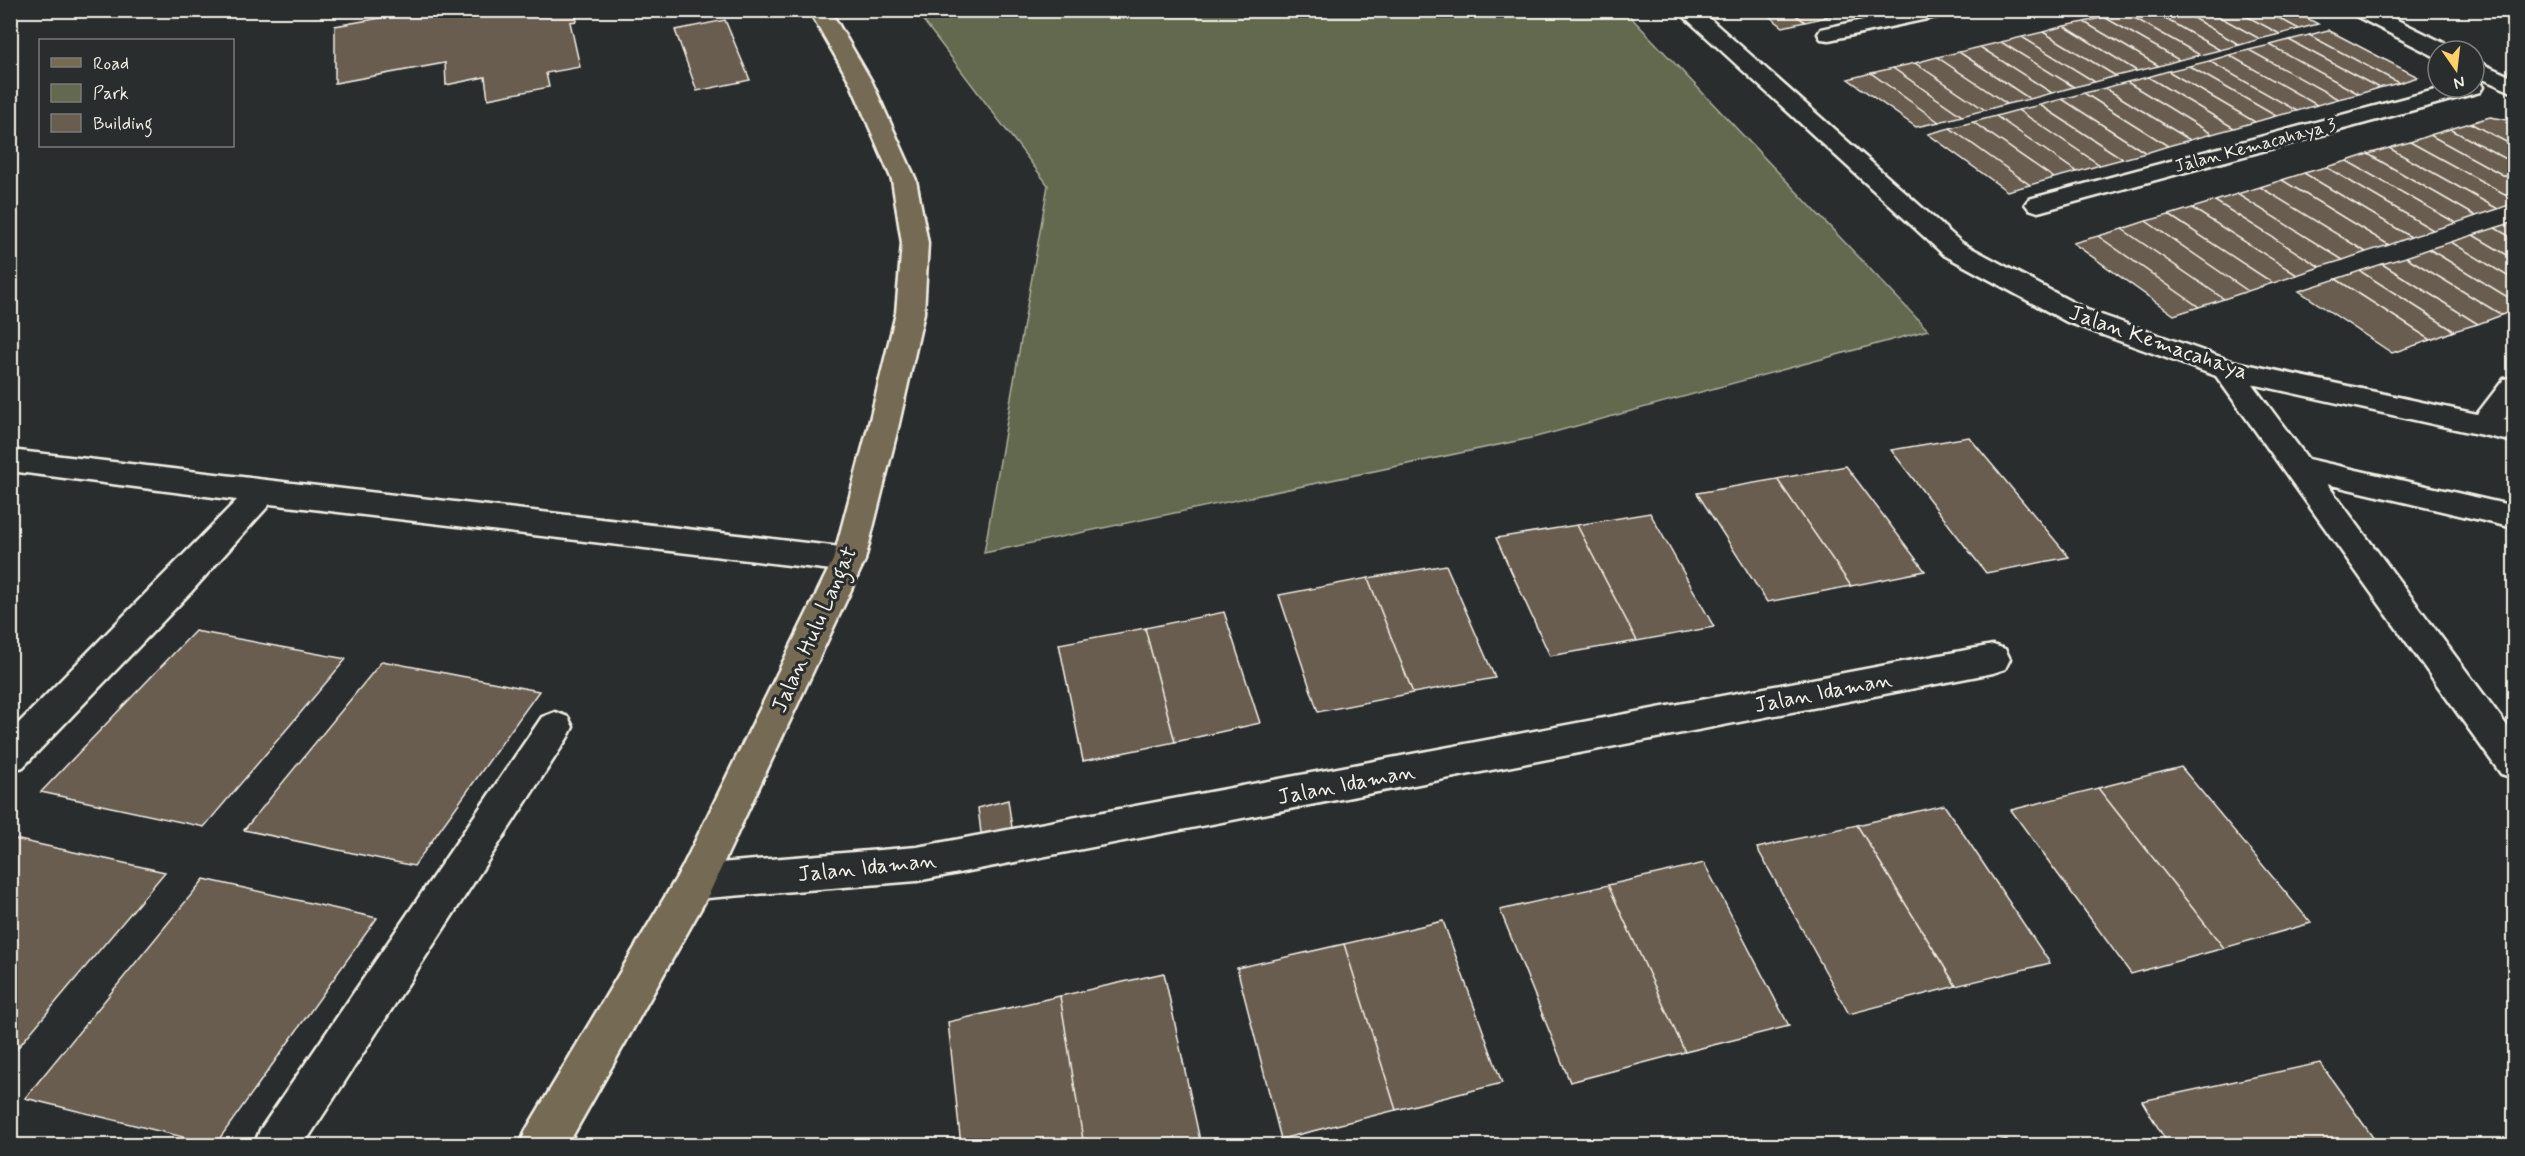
<svg xmlns="http://www.w3.org/2000/svg" width="2525" height="1156" viewBox="0 0 2525 1156" font-family="Mynerve,sans-serif">
<style>
.green{fill:#63694f;stroke:#acad9c;stroke-width:1.5}
.building{fill:#695d50;stroke:#f4f1e8;stroke-width:1.5}
.lines{fill:none;stroke-linecap:round;stroke-linejoin:round}
.minor-casing{stroke:#f4f1e8;stroke-width:5}
.major-casing{stroke:#f4f1e8;stroke-width:5}
.minor{fill:#2a2d2e;fill-rule:evenodd}
.major{fill:#746b52;fill-rule:evenodd}
.labels{text-anchor:middle;stroke-width:6;stroke-linejoin:round;paint-order:stroke}
.far-street-label{font-size:18px;fill:#f4f1e8;stroke:#2a2d2e}
.street-label{font-size:22px;fill:#f4f1e8;stroke:#2a2d2e}
</style>
<rect width="100%" height="100%" fill="#2a2d2e"/>
<filter id="ink" filterUnits="userSpaceOnUse"><feTurbulence type="fractalNoise" baseFrequency=".0167" numOctaves="2"/><feDisplacementMap in="SourceGraphic" scale="12" xChannelSelector="R" yChannelSelector="G"/><feConvolveMatrix kernelMatrix="1 2 1 2 8 2 1 2 1" color-interpolation-filters="sRGB"/></filter>
<g filter="url(#ink)">
<!-- green -->
<path class="green" d="M916,11h709l303,319 -392,107 -552,116 64,-368z"/>
<!-- building -->
<path class="building" d="M426,10h149l2,11 -7,1 10,45 -34,6 3,14 -61,12 -3,-22 -39,8 -1,-22 -110,20v-57z
M1761,10h28l16,12 -22,5z
M1789,10h28l10,7 -22,5z
M1817,10h28l3,3 -21,4z
M2150,10h29l61,35 -20,5z
M2150,10l70,40 -20,5 -76,-43z
M2179,10h28l53,29 -20,6z
M2207,10h28l45,24 -20,5z
M2235,10h29l35,19 -19,5z
M2264,10h28l26,14 -19,5z
M2124,12l76,43 -21,5 -75,-43z
M2104,17l75,43 -20,6 -75,-44z
M725,20l25,60 -53,11 -22,-61z
M2084,22l75,44 -22,5 -73,-45z
M2064,26l73,45 -21,5 -73,-44z
M2328,30l90,47 -19,6 -90,-48z
M2043,32l73,44 -21,6 -73,-45z
M2309,35l90,48 -20,5 -90,-48z
M2022,37l73,45 -21,5 -73,-45z
M2289,40l90,48 -20,6 -89,-49z
M2001,42l73,45 -22,6 -72,-46z
M2270,45l89,49 -21,5 -89,-49z
M1980,47l72,46 -22,6 -71,-47z
M2249,50l89,49 -21,6 -88,-50z
M1959,52l71,47 -23,5 -70,-47z
M2229,55l88,50 -20,6 -88,-50z
M1937,57l70,47 -22,6 -70,-47z
M2209,61l88,50 -21,5 -87,-50z
M1915,63l70,47 -23,6 -69,-48z
M2189,66l87,50 -21,6 -87,-51z
M1893,68l69,48 -23,6 -68,-49z
M2168,71l87,51 -21,6 -86,-51z
M1871,73l68,49 -23,5 -68,-48z
M2148,77l86,51 -22,6 -85,-52z
M2127,82l85,52 -22,6 -85,-52z
M2105,88l85,52 -22,6 -84,-53z
M2084,93l84,53 -22,7 -84,-54z
M2062,99l84,54 -23,6 -83,-54z
M2040,105l83,54 -23,6 -82,-55z
M2018,110l82,55 -23,7 -81,-56z
M1996,116l81,56 -23,6 -81,-56z
M2490,117l24,4v25l-44,-23z
M1973,122l81,56 -24,7 -80,-57z
M2470,123l44,23v17l-64,-34z
M1950,128l80,57 -23,6 -79,-57z
M2450,129l64,34v18l-84,-46z
M2430,135l84,46v18l-104,-57z
M2410,142l104,57v4l-16,6 -109,-61z
M2389,148l109,61 -22,7 -108,-62z
M2368,154l108,62 -20,7 -109,-62z
M2347,161l109,62 -23,7 -107,-63z
M2326,167l107,63 -22,7 -107,-64z
M2304,173l107,64 -22,8 -107,-65z
M2282,180l107,65 -23,7 -106,-65z
M2260,187l106,65 -23,8 -106,-66z
M2237,194l106,66 -23,7 -105,-66z
M2215,201l105,66 -23,8 -105,-67z
M2192,208l105,67 -24,8 -104,-68z
M2169,215l104,68 -25,8 -102,-70z
M2146,221l102,70 -24,8 -102,-70z
M2514,222v17l-19,-11z
M2495,228l19,11v20l-41,-24z
M2122,229l102,70 -25,8 -101,-71z
M2473,235l41,24v21l-63,-38z
M2098,236l101,71 -25,8 -101,-72z
M2451,242l63,38v21l-85,-52z
M2429,249l85,52v10l-12,4 -96,-58z
M2406,257l96,58 -24,9 -96,-60z
M2382,264l96,60 -24,7 -94,-60z
M2360,271l94,60 -23,9 -95,-61z
M2336,279l95,61 -39,13 -93,-62z
M1969,437l100,120 -83,16 -95,-123z
M1846,466l79,105 -74,15 -74,-107z
M1777,479l74,107 -84,16 -70,-109z
M1650,513l64,114 -77,14 -60,-116z
M1577,525l60,116 -87,15 -54,-118z
M1446,565l49,113 -82,15 -45,-115z
M1368,578l45,115 -95,19 -39,-117z
M1224,612l36,111 -85,19 -30,-114z
M1145,628l30,114 -92,19 -24,-117z
M195,631l151,28 -142,168 -163,-35z
M382,661l157,30 -125,175 -170,-36z
M2181,767l130,156 -87,25 -126,-160z
M2098,788l126,160 -93,26 -120,-164z
M1008,800l5,35 -31,6 -4,-33z
M1944,805l106,158 -94,23 -99,-161z
M1857,825l99,161 -107,28 -92,-166z
M10,838l155,34 -155,185z
M1704,863l85,163 -104,26 -77,-167z
M204,879l173,39 -162,227 -190,-47z
M1608,885l77,167 -115,30 -70,-172z
M1443,921l59,162 -106,27 -52,-166z
M1344,944l52,166 -115,29 -44,-171z
M1164,973l37,172 -117,1 -24,-150z
M1060,996l24,150h-123l-13,-124z
M2320,1063l59,83h-210l-27,-45z
M2006,1139l4,7h-34z"/>
<g class="lines">
<defs>
<path id="minor" d="M1677,10h23l262,233 125,67 145,51 245,53 27,-35 10,-2v29l-10,14 10,2v20l-262,-58 56,75 206,47v22l-187,-44 187,251v43l-13,-4 -285,-398 -149,-54 -123,-67z
M1909,10h42l-10,6 -112,24 -8,-1 -3,-5 3,-5z
M2349,10h28l73,36 3,5h-15v6l-4,-1 -82,-42z
M2474,60l40,18v15l-40,-18z
M2474,81l6,1 3,5 -3,5 -442,120 -9,-3 -4,-5 4,-5 417,-112h28z
M10,450l839,98 12,4 4,8 -4,8 -12,4 -579,-68 -79,88 -168,175 -13,4v-39l227,-232 -227,-29z
M1993,645l12,4 5,10 -5,10 -12,4 -1076,208 -222,18 -14,-5 -6,-12 6,-12 14,-5 222,-18z
M555,712l13,5 5,10 -5,10 -265,409h-49l6,-16 282,-413z"/>
<path id="major" d="M809,10h21l42,72 44,98 12,63 -4,70 -26,115 -33,132 -156,334 -142,252h-47l6,-16 155,-260 152,-310 35,-132 28,-115 6,-70 -10,-63 -42,-98z"/>
</defs>
<!-- minor casing -->
<use href="#minor" class="minor-casing"/>
<!-- major casing -->
<use href="#major" class="major-casing"/>
<!-- minor -->
<use href="#minor" class="minor"/>
<!-- major -->
<use href="#major" class="major"/>
</g>
</g>
<g class="labels">
<!-- far-street labels -->
<g class="far-street-label">
<text transform="translate(2255 145) rotate(-15)" y="6">Jalan Kemacahaya 3</text>
</g>
<!-- street labels -->
<g class="street-label">
<text transform="translate(2159 341) rotate(19)" y="8">Jalan Kemacahaya</text>
<text transform="translate(813 629) rotate(-66)" y="8">Jalan Hulu Langat</text>
<text transform="translate(1823 691) rotate(-11)" y="8">Jalan Idaman</text>
<text transform="translate(1346 783) rotate(-11)" y="8">Jalan Idaman</text>
<text transform="translate(867 866) rotate(-6)" y="8">Jalan Idaman</text>
</g>
</g>
<!-- margin -->
<rect width="2525" height="1156" fill="none" stroke="#2a2d2e" stroke-width="36"/>
<rect x="18" y="18" width="2489" height="1120" fill="none" stroke="#f4f1e8" stroke-width="2" filter="url(#ink)"/>
<!-- legend -->
<rect x="39" y="39" width="195" height="108" fill="#2a2d2e" stroke="#7b7b78" stroke-width="1.5"/>
<rect x="51" y="58" width="30" height="9" fill="#746b52" stroke="#7b7b78" stroke-width="1.5"/>
<text x="93" y="69" font-size="18" fill="#f4f1e8">Road</text>
<rect x="51" y="84" width="30" height="18" fill="#63694f" stroke="#7b7b78" stroke-width="1.5"/>
<text x="93" y="99" font-size="18" fill="#f4f1e8">Park</text>
<rect x="51" y="114" width="30" height="18" fill="#695d50" stroke="#7b7b78" stroke-width="1.5"/>
<text x="93" y="129" font-size="18" fill="#f4f1e8">Building</text>
<!-- north arrow -->
<g transform="translate(2456 69) rotate(166)"><circle r="28" fill="#2a2d2e" stroke="#7b7b78" stroke-width="1.5"/>
<path d="M0-4.5L10 22L0 15L-10 22Z" fill="#ffd166"/>
<text y="-9" font-size="16" font-weight="bold" text-anchor="middle" fill="#f4f1e8">N</text>
</g>
</svg>
